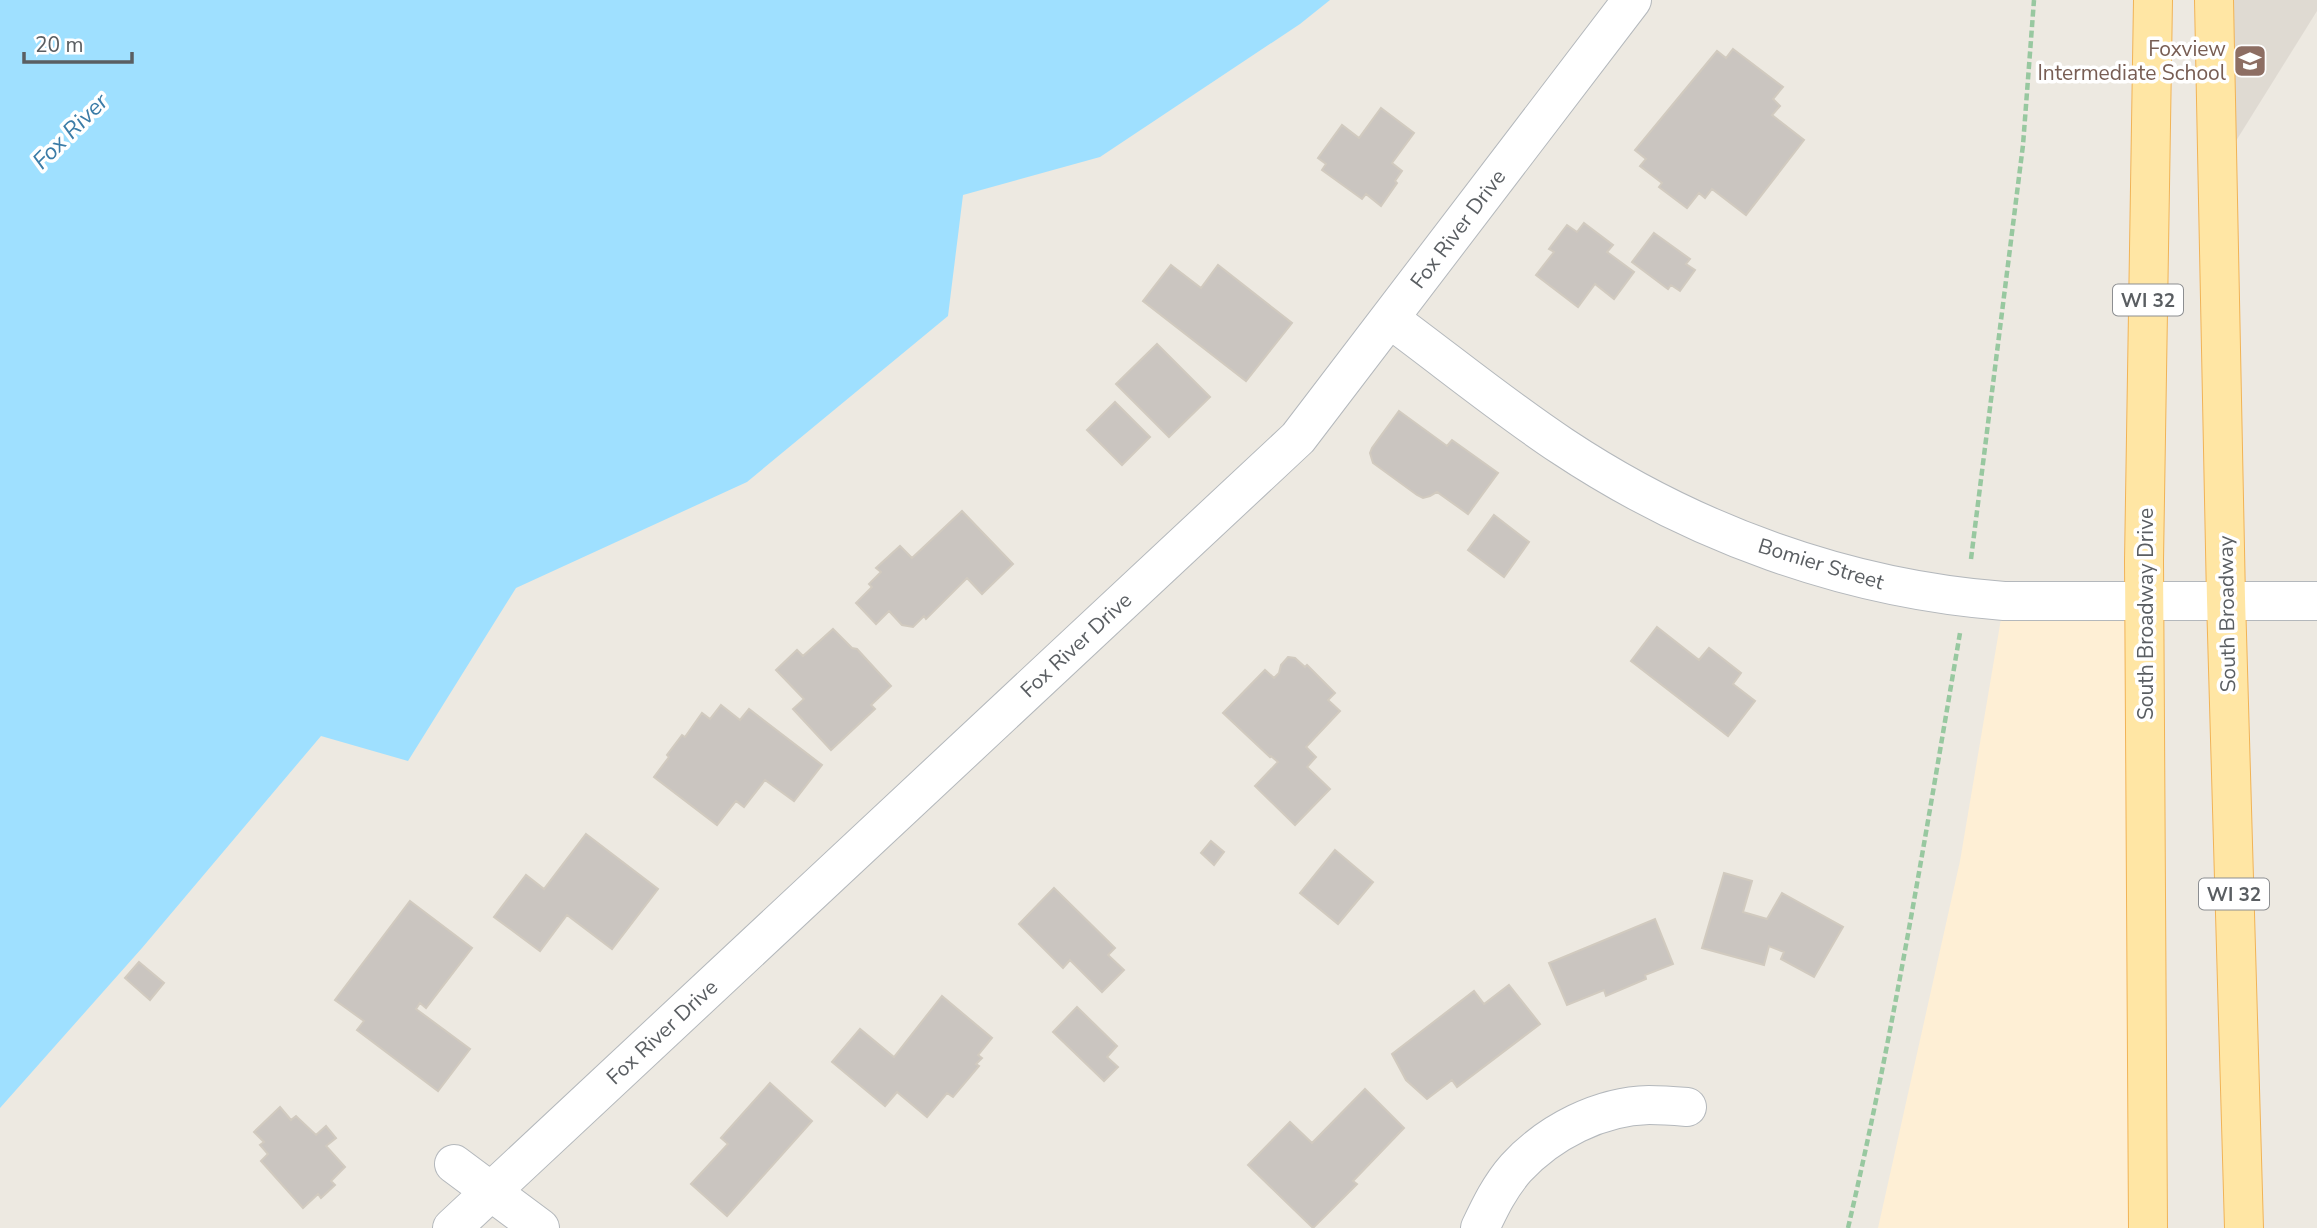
<svg xmlns="http://www.w3.org/2000/svg" width="2317" height="1228" viewBox="0 0 2317 1228" font-family="'Nunito Sans',sans-serif">
<style>
.commercial{fill:#feefd5}
.education{fill:#dfdad2}
.water{fill:#9fe0ff}
.building{fill:#cac5c0;stroke:#d1cabf;stroke-width:2}
.lines{fill:none;stroke-linecap:round;stroke-linejoin:round}
.minor-casing{stroke:#b4b8bc;stroke-width:40}
.major-casing{stroke:#f1b356;stroke-width:40}
.path{stroke:#98c8a0;stroke-width:4.5;stroke-dasharray:7 3.5;stroke-linecap:butt}
.minor{stroke:#fff;stroke-width:38}
.major{stroke:#ffe6a4;stroke-width:38}
.labels{text-anchor:middle;stroke-width:7;stroke-linejoin:round;paint-order:stroke}
.shield{fill:#fff;stroke:#8c8e91;stroke-width:2}
.shield-label{font-size:19px;font-weight:bold;fill:#5a5e62}
.education-label{font-size:21px;fill:#785e54;stroke:#fff;text-anchor:end}
.street-label{font-size:21px;fill:#5a5e62;stroke:#fff}
.water-label{font-size:23px;font-style:italic;fill:#3b7ca7;stroke:#fff}
</style>
<rect width="100%" height="100%" fill="#ede9e1"/>
<!-- commercial -->
<path class="commercial" d="M2145,600l3,628h-270l82,-367 44,-260z"/>
<!-- education -->
<path class="education" d="M2214,0h103v11l-101,162z"/>
<!-- water -->
<path class="water" d="M0,0h1330l-30,24 -200,133 -137,38 -15,121 -201,166 -231,106 -108,173 -87,-25 -179,212 -142,160z"/>
<!-- building -->
<path class="building" d="M1733,49l50,38 -10,12 7,7 -8,9 32,25 -58,75 -34,-26 -7,9 -6,-5 -12,15 -28,-21 3,-4 -22,-17 6,-7 -11,-9 82,-99 9,7z
M1381,108l33,25 -22,30 10,8 -7,10 2,2 -16,23 -15,-12 -4,5 -40,-29 4,-6 -8,-6 24,-33 17,13z
M1584,223l29,22 -6,7 27,20 -20,27 -19,-15 -17,23 -42,-32 18,-23 -5,-3 18,-24 10,7z
M1654,233l36,26 -4,5 9,6 -15,21 -9,-6 -3,4 -36,-27z
M1171,265l30,23 17,-23 74,58 -46,58 -103,-80z
M1157,344l53,53 -41,40 -53,-53z
M1115,402l35,35 -28,28 -35,-35z
M1399,411l48,35 5,-6 46,33 -30,41 -31,-22 -7,4 -7,2 -6,-3 -44,-32 -3,-10 2,-5z
M962,511l51,53 -31,30 -15,-16 -41,41 -2,-3 -11,11 -11,-2 -13,-14 -13,13 -20,-21 16,-16 -3,-3 12,-12 -5,-4 24,-22 12,12z
M1494,515l35,27 -25,35 -36,-27z
M1657,627l42,33 10,-12 32,25 -8,11 22,17 -27,35 -97,-75z
M833,629l19,19 5,1 34,37 -20,19 4,4 -44,41 -38,-41 11,-10 -28,-29 21,-20 6,6z
M1288,657l7,1 10,9 2,-2 28,28 -7,7 12,11 -34,36 10,10 -9,10 23,22 -35,36 -40,-39 23,-24 -7,-6 -1,1 -47,-44 42,-43 9,8 5,-5 2,-8z
M721,705l19,15 9,-11 73,56 -28,36 -29,-21 -21,27 -8,-6 -19,24 -63,-48 15,-20 -2,-2 15,-20 3,2 17,-24 8,6z
M586,834l72,55 -46,60 -45,-34 -27,36 -46,-34 32,-42 18,14z
M1211,841l13,11 -10,13 -13,-12z
M1335,850l38,32 -35,42 -38,-31z
M1724,873l28,8 -9,31 24,7 15,-26 61,34 -29,50 -33,-18 3,-7 -15,-6 -5,19 -62,-17z
M1054,888l61,60 -7,7 16,15 -22,22 -32,-32 -7,8 -44,-44z
M410,901l62,47 -46,60 -6,-5 -4,6 54,40 -32,42 -81,-61 7,-9 -29,-21z
M1655,919l18,45 -28,11 1,4 -40,17 -2,-6 -37,15 -18,-42z
M139,962l25,21 -14,17 -25,-22z
M1509,985l31,39 -83,63 -5,-7 -25,19 -21,-19 -14,-26 82,-63 10,13z
M942,996l50,42 -14,17 4,3 -6,6 3,2 -26,31 -6,-4 -20,24 -30,-25 -12,14 -53,-44 28,-33 34,28z
M1077,1007l40,39 -10,11 11,10 -14,14 -51,-49z
M770,1083l42,38 -85,95 -36,-32 37,-40 -7,-6z
M1365,1089l39,39 -51,53 4,3 -44,44 -65,-63 42,-43 22,21z
M280,1107l11,13 5,-4 20,19 10,-9 10,12 -10,8 19,21 -14,14 4,4 -14,13 -3,-4 -15,14 -42,-47 7,-7 -8,-9 4,-3 -10,-10z"/>
<g class="lines">
<defs>
<path id="minor" d="M1390,319c57,42 113,88 172,127 131,87 284,143 442,155h313
M454,1164l86,64
M452,1228l846,-790 334,-438
M1480,1228c10,-21 20,-42 36,-60 33,-36 84,-62 133,-63 13,0 26,1 38,2"/>
<path id="major" d="M2214,0l12,599 18,629
M2148,1228l-4,-667 9,-561"/>
</defs>
<!-- minor casing -->
<use href="#minor" class="minor-casing"/>
<!-- major casing -->
<use href="#major" class="major-casing"/>
<!-- path -->
<path class="path" d="M1971,559l52,-414 11,-145
M1848,1228c46,-197 78,-396 112,-595"/>
<!-- minor -->
<use href="#minor" class="minor"/>
<!-- major -->
<use href="#major" class="major"/>
</g>
<!-- icons -->
<defs>
<symbol id="school-square" viewBox="-11 -11 22 22"><rect x="-9" y="-9" width="18" height="18" rx="4" fill="#8d6e63" stroke="#fff"/><path d="M0-5L7-2L0 1L-7-2ZM-4 1L0 2.5L4 1V4Q0 6-4 4Z" fill="#fff"/></symbol>
</defs>
<g fill-rule="evenodd">
<use href="#school-square" x="2231" y="42" width="38" height="38"/>
</g>
<g class="labels">
<!-- shield labels -->
<g class="shield">
<rect x="2113" y="284.5" width="70" height="31" rx="5"/>
<rect x="2199" y="878.5" width="70" height="31" rx="5"/>
</g>
<g class="shield-label">
<text x="2148" y="307">WI 32</text>
<text x="2234" y="901">WI 32</text>
</g>
<!-- education labels -->
<g class="education-label">
<text x="2226" y="56">Foxview<tspan x="2226" dy="24">Intermediate School</tspan></text>
</g>
<!-- street labels -->
<g class="street-label">
<text transform="translate(1458 229) rotate(-53)" y="7">Fox River Drive</text>
<text transform="translate(1821 564) rotate(17)" y="7">Bomier Street</text>
<text transform="translate(2146 614) rotate(-90)" y="7">South Broadway Drive</text>
<text transform="translate(2227 614) rotate(-91)" y="7">South Broadway</text>
<text transform="translate(1076 645) rotate(-43)" y="7">Fox River Drive</text>
<text transform="translate(662 1032) rotate(-43)" y="7">Fox River Drive</text>
</g>
<!-- water labels -->
<g class="water-label">
<text transform="translate(70 131) rotate(-45)" y="8">Fox River</text>
</g>
</g>
<!-- scale -->
<path d="M24 52v10h108v-10" fill="none" stroke="#5a5e62" stroke-width="3.5"/>
<text x="35" y="52" font-size="21" fill="#5a5e62" stroke="#ffffff" stroke-width="5" paint-order="stroke">20 m</text>
</svg>
